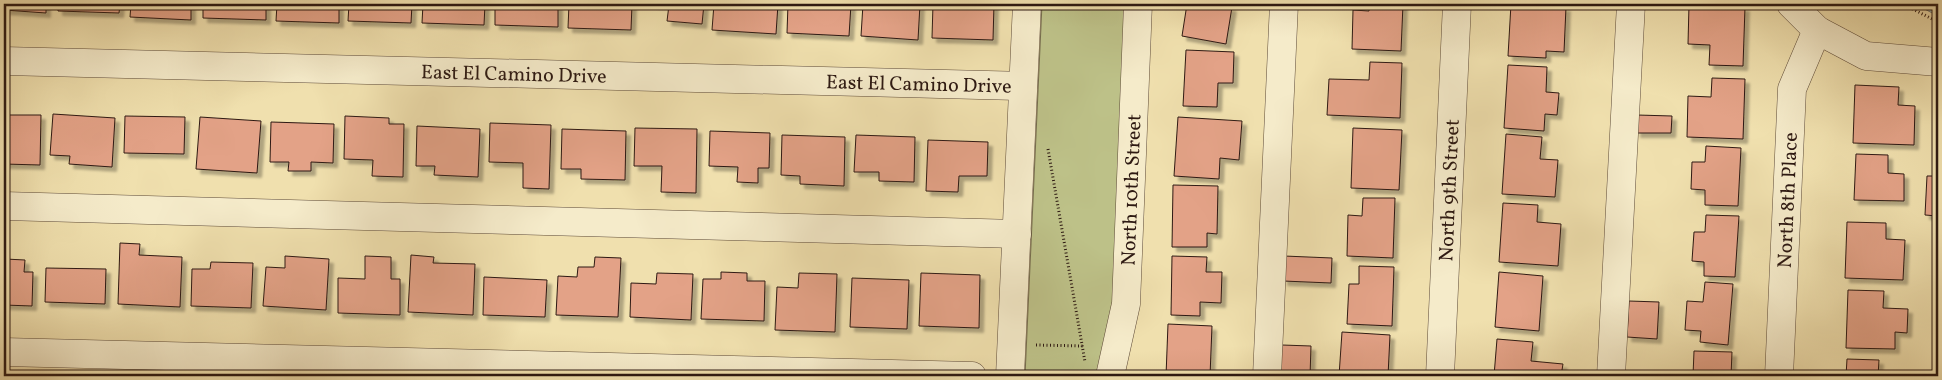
<svg xmlns="http://www.w3.org/2000/svg" width="1942" height="380" viewBox="0 0 1942 380" font-family="Vollkorn,serif">
<style>
.green{fill:#bdc188;stroke:#756d4d}
.water{fill:#9ebbb5;stroke:#717a74}
.building{fill:#e3a287;stroke:#2d1912;filter:url(#shadow)}
.lines{fill:none;stroke-linecap:round;stroke-linejoin:round}
.minor-casing{stroke:#5e4b39;stroke-width:29}
.path{stroke:#2d1912;stroke-width:3;stroke-dasharray:1 2.5;stroke-linecap:butt}
.minor{stroke:#f5ebca;stroke-width:28}
.labels{text-anchor:middle;stroke-width:5;stroke-linejoin:round;paint-order:stroke}
.street-label{font-size:20px;fill:#2d1912;stroke:#f5ebca}
</style>
<defs>
<filter id="shadow"><feDropShadow dx="4.5" dy="4.5" stdDeviation="1" flood-color="#0004"/></filter>
</defs>
<rect width="100%" height="100%" fill="#f0e0ae"/>
<filter id="stains"><feTurbulence type="fractalNoise" baseFrequency=".004" numOctaves="4"/><feColorMatrix values="0 0 0 0 .2 0 0 0 0 .09 0 0 0 0 .02 0 0 0 .5 -.17"/></filter>
<radialGradient id="worn" r=".72"><stop offset=".6" stop-color="#630" stop-opacity="0"/><stop offset="1" stop-color="#630" stop-opacity=".3"/></radialGradient>
<!-- green -->
<path class="green" d="M1042,4h85l-12,299 -19,73h-71z"/>
<!-- water -->
<path class="water" d="M1915,4h23v12z"/>
<!-- building -->
<path class="building" d="M4,4h42v9l-42,-3z
M58,4h62l-1,9 -61,-2z
M131,4h60v16l-61,-3z
M203,4h63v16l-63,-2z
M277,4h62v19l-63,-2z
M349,4h63l-1,19 -63,-2z
M423,4h62l-1,21 -62,-2z
M495,4h63v23l-63,-2z
M569,4h63l-1,26 -63,-2z
M654,4h50l-2,20 -35,-3 2,-16z
M714,4h64l-2,30 -64,-4z
M788,4h63l-2,32 -62,-3z
M863,4h57l-2,36 -57,-4z
M933,4h61l-1,36 -61,-2z
M1187,4h36l-1,2 10,1 -6,37 -44,-8z
M1369,4h34l-2,47 -49,-2 1,-39 16,1z
M1511,4l55,3 -2,45 -18,-1v7l-38,-2z
M1689,5l56,2 -2,59 -34,-1 1,-20 -22,-1z
M1186,50l48,2 -1,31h-15l-1,24 -34,-1z
M1370,62l32,1 -2,55 -73,-3 2,-36 40,1z
M1508,65l39,2 -1,25 13,1 -2,22 -12,-1 -1,17 -40,-3z
M1712,78l33,1 -2,60 -56,-2 1,-41 23,1z
M1855,85l44,2 -1,18 17,1 -1,39 -61,-2z
M53,114l62,4 -3,49 -43,-3 1,-8 -20,-1z
M4,115h37l-1,50 -36,-1z
M1637,115l35,1 -1,17h-35z
M125,116l60,1 -1,37 -60,-1z
M345,116l44,2v6h15l-1,53 -31,-1 1,-16 -29,-1z
M200,117l61,4 -4,52 -61,-4z
M1178,117l64,4 -3,39 -19,-2 -1,21 -45,-3z
M271,122l63,2 -1,39 -22,-1v9h-23l1,-9h-19z
M490,123l61,2 -2,64 -26,-1v-25l-34,-1z
M417,126l63,3 -2,48 -44,-2 1,-9h-19z
M635,128l62,1 -1,64 -35,-1 1,-26h-28z
M1353,128l49,2 -3,60 -48,-2z
M562,129l64,2 -1,49 -44,-1v-10h-20z
M710,131l60,2 -1,35h-11v15l-21,-1 1,-15 -29,-1z
M1506,134l36,3 -2,22 18,1 -3,37 -53,-3z
M782,135l63,2 -1,49 -44,-2v-8l-19,-1z
M856,135l59,2 -1,45 -35,-1v-9h-25z
M928,140l60,2 -1,34h-28l-1,16 -32,-1z
M1706,146l35,2 -3,58 -33,-1v-15l-14,-1 1,-27h13z
M1856,154l32,1v18l16,1v27l-50,-1z
M1927,176h11v40l-13,-1z
M1173,185l45,1 -1,48 -10,-1v14h-35z
M1363,198h32l-2,60 -46,-2 1,-41 14,1z
M1503,203l35,2 -1,17 24,2 -3,42 -59,-4z
M1706,215l33,1 -4,61 -31,-1v-14l-12,-1 2,-29h11z
M1847,222l39,1v16l19,1 -2,40 -58,-2z
M120,243l20,1 -1,11 43,2 -2,50 -62,-3z
M411,255l23,2 -1,6 42,1 -2,51 -65,-3z
M285,256l44,3 -3,51 -63,-4 3,-39 19,1z
M365,256l26,1v22h9v36l-62,-2v-35l27,1z
M1172,256l35,1 -1,15h16l-1,31 -21,-1v14l-29,-1z
M1284,256l48,2 -1,25 -48,-2z
M595,257l26,1 -3,59 -62,-2 2,-39 19,1 1,-10h16z
M5,259l20,1 -1,12h9l-1,34 -28,-1z
M211,262l42,1 -2,45 -60,-2 1,-37h18z
M1359,266l35,1 -2,59 -45,-2 2,-40h10z
M46,268l60,1 -1,35 -60,-2z
M721,272l26,1v8h18l-1,40 -63,-2 2,-40h18z
M1499,272l44,4 -4,55 -44,-4z
M657,273l36,1 -2,46 -61,-3 1,-34 25,1z
M799,273l38,1 -2,58 -60,-2 2,-43 21,1z
M921,273l59,2 -1,53 -60,-2z
M484,277l63,3 -2,37 -62,-2z
M852,278l57,2 -2,49 -57,-2z
M1705,282l28,2 -5,61 -28,-3 1,-11 -16,-1 2,-29 16,1z
M1848,290l36,1 -1,17 25,1 -1,24 -12,-1v17l-49,-1z
M1629,301l30,1 -2,37 -30,-2z
M1168,324l44,2 -2,50h-44z
M1342,332l48,3 -2,41h-49z
M1497,339l36,3 -2,19 32,3 -2,12h-67z
M1282,345l29,1 -1,30h-30z
M1694,351l38,1 -1,24h-38z
M1847,359l32,1 -1,16h-32z"/>
<g class="lines">
<defs>
<g id="minor">
<path d="M1791,4l26,26 49,26 72,6"/>
<path id="s1" d="M4,61l1019,25"/>
<path d="M4,206l1013,28"/>
<path d="M4,352l968,24"/>
<path d="M1010,376l17,-372"/>
<path id="s2" d="M1110,376l16,-72 12,-300"/>
<path d="M1267,376l17,-372"/>
<path id="s3" d="M1440,376l17,-372"/>
<path d="M1611,376l20,-372"/>
<path id="s4" d="M1779,376l13,-287 25,-59"/>
</g>
</defs>
<!-- minor casing -->
<use href="#minor" class="minor-casing"/>
<!-- path -->
<path class="path" d="M1903,4l35,18
M1048,149l37,213
M1036,345l47,1"/>
<!-- minor -->
<use href="#minor" class="minor"/>
</g>
<g class="labels">
<!-- street labels -->
<g class="street-label">
<text dy="7" stroke="none"><textPath href="#s1" startOffset="510">East El Camino Drive</textPath></text>
<text dy="7" stroke="none"><textPath href="#s1" startOffset="915">East El Camino Drive</textPath></text>
<text dy="7" stroke="none"><textPath href="#s3" startOffset="186">North 9th Street</textPath></text>
<text dy="7" stroke="none"><textPath href="#s2" startOffset="188">North 10th Street</textPath></text>
<text dy="7" stroke="none"><textPath href="#s4" startOffset="176">North 8th Place</textPath></text>
</g>
</g>
<!-- margin -->
<rect width="1942" height="380" fill="none" stroke="#f0e0ae" stroke-width="20"/>
<rect x="5" y="5" width="1932" height="370" fill="none" stroke="#2d1912" stroke-width="2.5"/>
<rect x="10" y="10" width="1922" height="360" fill="none" stroke="#2d1912"/>
<rect width="100%" height="100%" filter="url(#stains)"/>
<rect width="100%" height="100%" fill="url(#worn)"/>
</svg>
